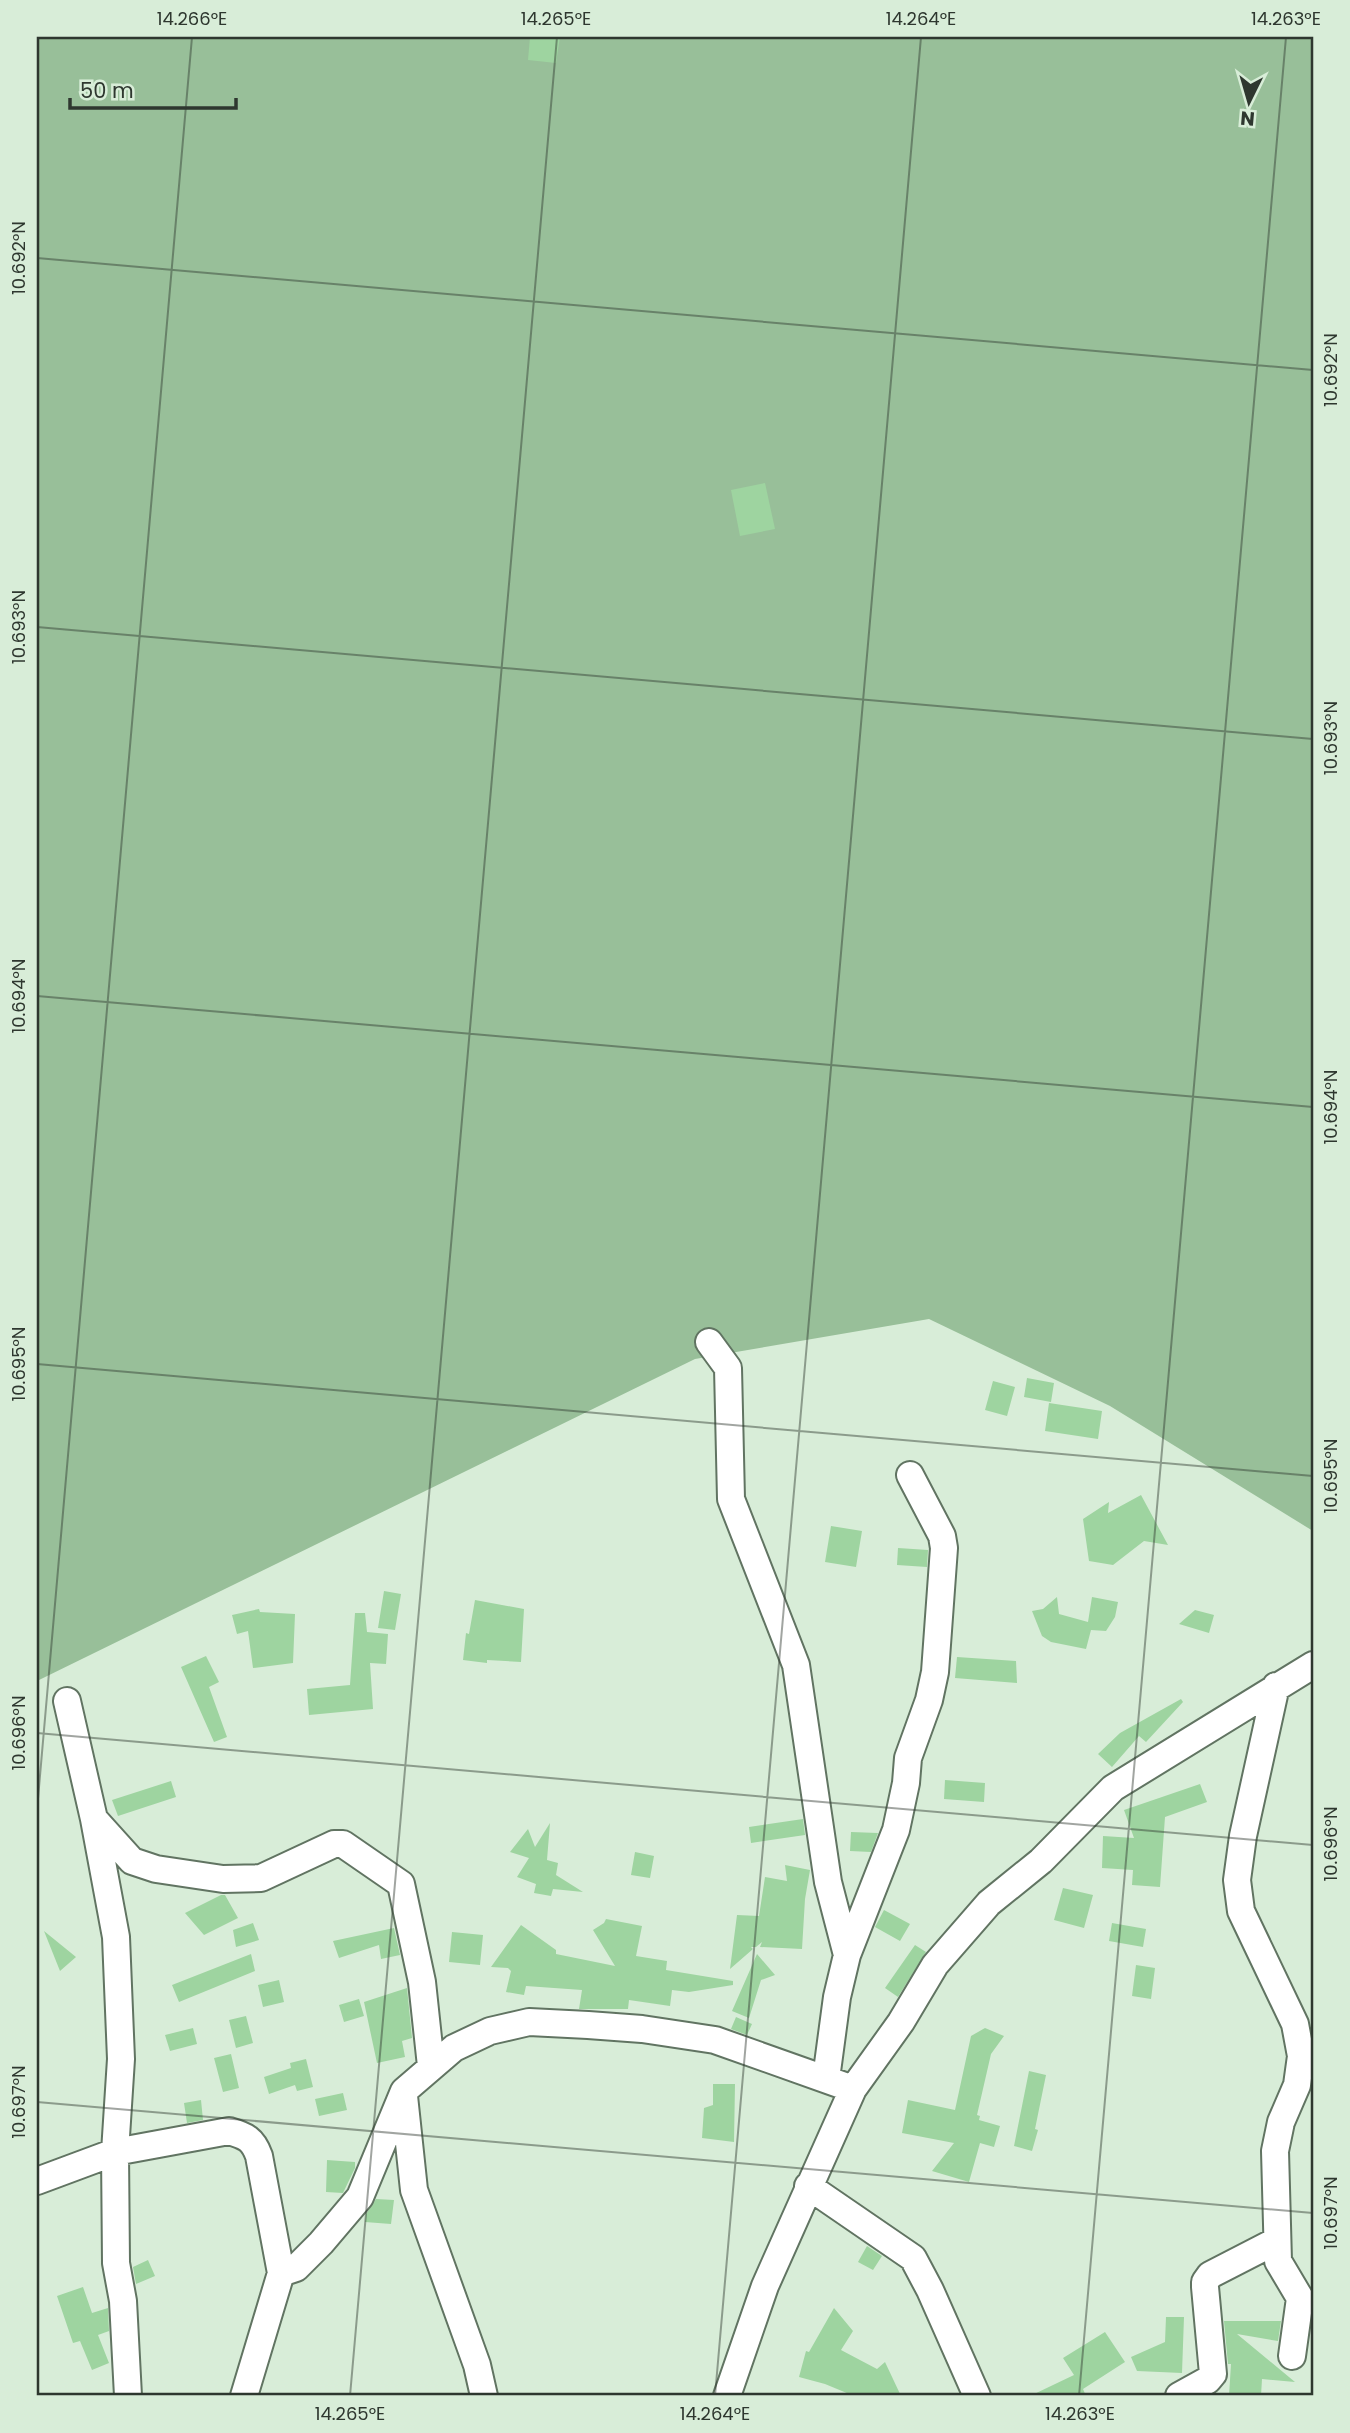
<svg xmlns="http://www.w3.org/2000/svg" width="1350" height="2433" viewBox="0 0 1350 2433" font-family="Poppins,sans-serif">
<style>
.green{fill:#98bf99}
.building{fill:#9ed4a0}
.lines{fill:none;stroke-linecap:round;stroke-linejoin:round}
.minor-casing{stroke:#617462;stroke-width:30}
.minor{stroke:#fff;stroke-width:26}
.ticks{fill:none;stroke:#2e372f;stroke-width:2;stroke-opacity:0.45}
.neatline{fill:none;stroke:#2e372f;stroke-width:2.5}
.ticks-label{font-size:18px;text-anchor:middle;fill:#2e372f}
</style>
<rect width="100%" height="100%" fill="#d8edd8"/>
<!-- green -->
<path class="green" d="M37,37h1276v1494l-203,-125 -181,-87 -234,40 -658,322z"/>
<!-- building -->
<path class="building" d="M530,37h30l-4,26 -28,-3z
M765,483l10,46 -35,7 -9,-46z
M1027,1378l27,5 -3,19 -27,-5z
M993,1381l22,6 -8,29 -22,-6z
M1049,1403l53,8 -4,28 -53,-8z
M1141,1495l27,50 -24,-4 -31,24 -24,-4 -6,-42 26,-17 -1,11z
M831,1526l31,5 -6,36 -31,-5z
M898,1548l30,2 -1,17 -30,-2z
M384,1591l17,3 -6,36 -17,-2z
M1057,1597l2,17 29,8 4,-25 26,5 -3,15 -9,14 -15,-1 -5,19 -35,-7 -9,-6 -10,-25 11,-2z
M475,1600l49,9 -3,53 -34,-2v3l-24,-3 3,-27 3,1z
M259,1609l1,3 35,2 -2,49 -40,5 -5,-37 -11,3 -5,-19z
M1195,1610l19,5 -5,18 -30,-9z
M355,1613h10l2,19 21,2 -2,30 -16,-1 3,46 -64,6 -2,-26 43,-4z
M206,1656l13,26 -10,5 18,50 -13,5 -33,-75z
M957,1657l59,4 1,22 -62,-5z
M1181,1699l2,3 -37,40 -7,-6 -27,31 -14,-13 22,-21z
M945,1780l40,3 -1,19 -40,-3z
M171,1781l5,16 -58,19 -6,-16z
M1200,1784l7,18 -42,15 -5,70 -28,-2 1,-15 -31,-2 1,-32 31,2 -10,-28z
M803,1819l2,16 -54,8 -2,-16z
M550,1823l-3,37 11,3 -2,12 27,17 -30,-3 -2,7 -17,-3 2,-9 -19,-7 12,-19 -19,-6 18,-23 7,18z
M851,1832l27,1 -7,19 -21,-1z
M635,1852l19,4 -4,22 -19,-3z
M785,1865l25,5 -5,29 -3,50 -42,-2 2,-5 -6,5h-5l2,2 -23,20 7,-54 22,1 6,-39 22,4z
M1063,1888l30,7 -9,33 -30,-8z
M221,1895h4l13,23 -34,17 -19,-22z
M884,1910l26,14 -10,17 -25,-14z
M606,1919l36,7 -6,30 31,5 -1,9 67,11v4l-44,7 -17,-2 -2,16 -41,-6 -1,9h-49l3,-19 -56,-4 -2,9 -18,-3 5,-21 -3,-3 -17,-1 30,-42 35,25v4l59,12 -22,-36 11,-7z
M253,1923l6,17 -23,7 -3,-17z
M1112,1923l34,6 -3,18 -34,-6z
M394,1928l6,27 -19,4 -2,-14 -40,13 -6,-17z
M44,1931l32,26 -16,14z
M452,1932l31,3 -3,30 -31,-3z
M915,1945l11,7 -28,45 -13,-9z
M251,1954l4,17 -76,31 -7,-17z
M757,1954l18,21 -14,5 -12,38 -17,-7z
M1136,1965l19,3 -4,31 -19,-3z
M279,1980l5,22 -21,5 -5,-22z
M407,1988l5,50 -10,3 3,16 -28,6 -13,-61z
M359,1999l5,17 -20,6 -5,-17z
M246,2016l7,27 -17,5 -7,-28z
M736,2017l16,7 -5,11 -16,-6z
M193,2028l4,16 -27,7 -5,-16z
M985,2028l19,8 -13,18 -14,61 3,1 -1,4 21,6 -6,21 -14,-4 -11,39 -37,-11 22,-28 -52,-10 6,-33 47,10 16,-74z
M231,2054l8,34 -16,4 -9,-34z
M306,2059l7,28 -16,4 -2,-6 -26,9 -5,-17 27,-9 -1,-5z
M1029,2071l17,4 -11,54 3,1 -6,21 -18,-5z
M713,2084h22l-1,58 -32,-4 2,-30 9,-3z
M343,2093l4,17 -28,6 -4,-17z
M201,2100l2,20 -16,3 -3,-20z
M327,2160l28,2v6l-12,25 -17,-1z
M376,2199l18,1 -3,24 -26,-2 1,-8z
M867,2246l15,10 -9,14 -15,-8z
M148,2260l7,16 -19,8 -3,-17z
M83,2287l9,26 16,-5 1,23 -11,4 11,28 -17,7 -12,-29 -7,2 -16,-47z
M834,2308l19,23 -12,19 36,19 8,-7 16,34h-47l-29,-12 -26,-7 7,-26 3,1z
M1166,2317h18l-2,56 -45,-2 -6,-14 34,-15z
M1224,2321h57l-3,20 -41,-7 58,48 -33,-3 -1,17h-32l2,-32h-3z
M1105,2332l20,30 -42,27 3,7h-56l44,-21 -11,-17z"/>
<g class="lines">
<defs>
<path id="minor" d="M709,1342l19,26 3,131 65,166 32,217 19,73 -10,42 -11,82
M1276,1686l-33,150 -6,44 4,31 54,113 6,32 -4,29 -16,37 -6,29 3,110 22,37 -8,58
M67,1701l27,118 22,118 5,122 -6,93 1,111 7,38 5,95
M95,1820l37,41 24,8 67,10 38,-1 73,-34h9l58,40 21,98 9,84
M847,1955l49,-125 10,-47 2,-25 21,-58 6,-28 9,-124 -2,-12 -32,-61
M404,2096l10,94 63,175 7,31
M37,2181l78,-29 114,-21c17,5 24,8 30,25l22,117
M808,2186l105,72 17,32 47,106
M244,2396l37,-123 15,-5 25,-25 39,-46 44,-106 50,-43 36,-17 39,-9 59,3 54,4 73,11 138,49
M727,2396l38,-110 88,-197 48,-67 34,-57 54,-62 52,-42 72,-73 200,-123
M1179,2396l29,-16 5,-6 -8,-87v-5l5,-7 66,-34"/>
</defs>
<!-- minor casing -->
<use href="#minor" class="minor-casing"/>
<!-- minor -->
<use href="#minor" class="minor"/>
</g>
<!-- ticks -->
<path class="ticks" d="M37,258l1276,112M37,627l1276,112M37,996l1276,111M37,1364l1276,112M37,1733l1276,112M37,1810l155,-1773M37,2102l1276,111M350,2396l207,-2359M715,2396l206,-2359M1079,2396l207,-2359"/>
<!-- border -->
<rect width="1350" height="2433" fill="none" stroke="#d8edd8" stroke-width="77"/>
<!-- north arrow -->
<g transform="translate(1249 102) rotate(185)" stroke="#d8edd8" stroke-width="5" paint-order="stroke">
<path d="M0-5L12 26L0 18L-12 26Z" fill="#2e372f"/>
<text y="-10" font-size="19" font-weight="bold" text-anchor="middle" fill="#2e372f">N</text>
</g>
<!-- scale -->
<path d="M70 98v10h166v-10" fill="none" stroke="#2e372f" stroke-width="3.5"/>
<text x="80" y="98" font-size="21" fill="#2e372f" stroke="#d8edd8" stroke-width="5" paint-order="stroke">50 m</text>
<rect x="38" y="38" width="1274" height="2356" class="neatline"/>
<g class="ticks-label">
<text x="192" y="25">14.266°E</text>
<text x="556" y="25">14.265°E</text>
<text x="921" y="25">14.264°E</text>
<text x="1286" y="25">14.263°E</text>
<text transform="translate(19 258) rotate(-90)" y="6">10.692°N</text>
<text transform="translate(1331 370) rotate(-90)" y="6">10.692°N</text>
<text transform="translate(19 627) rotate(-90)" y="6">10.693°N</text>
<text transform="translate(1331 738) rotate(-90)" y="6">10.693°N</text>
<text transform="translate(19 996) rotate(-90)" y="6">10.694°N</text>
<text transform="translate(1331 1107) rotate(-90)" y="6">10.694°N</text>
<text transform="translate(19 1364) rotate(-90)" y="6">10.695°N</text>
<text transform="translate(1331 1476) rotate(-90)" y="6">10.695°N</text>
<text transform="translate(19 1733) rotate(-90)" y="6">10.696°N</text>
<text transform="translate(1331 1844) rotate(-90)" y="6">10.696°N</text>
<text transform="translate(19 2102) rotate(-90)" y="6">10.697°N</text>
<text transform="translate(1331 2213) rotate(-90)" y="6">10.697°N</text>
<text x="350" y="2420">14.265°E</text>
<text x="715" y="2420">14.264°E</text>
<text x="1080" y="2420">14.263°E</text>
</g>
</svg>
